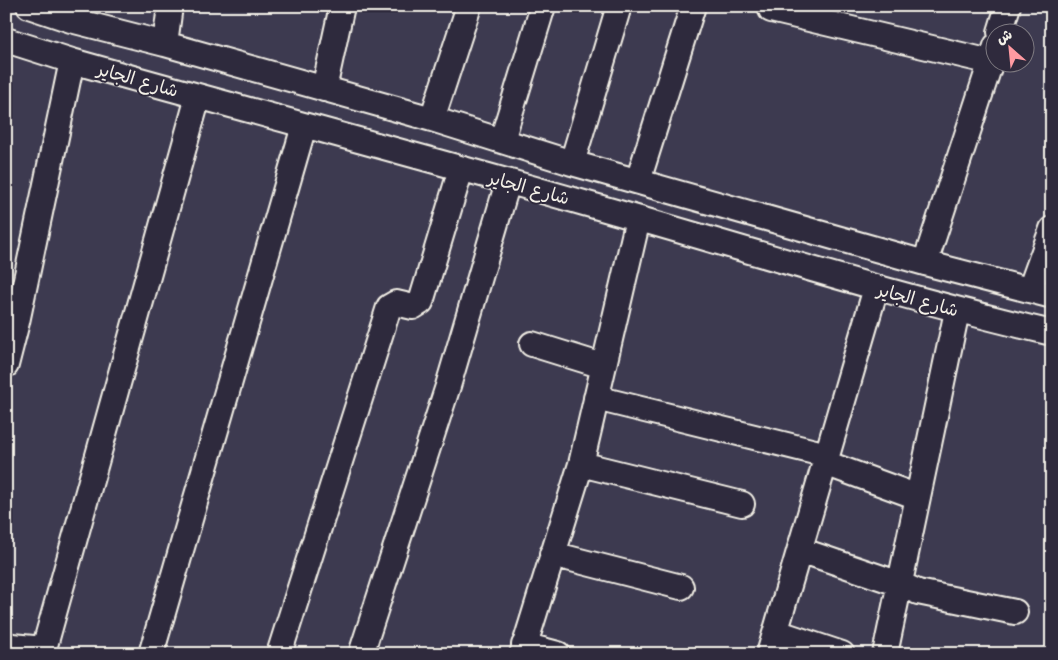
<svg xmlns="http://www.w3.org/2000/svg" width="1058" height="660" viewBox="0 0 1058 660" font-family="'Comic Neue','Playpen Sans Arabic',sans-serif">
<style>
.lines{fill:none;stroke-linecap:round;stroke-linejoin:round}
.minor-casing{stroke:#f4f1e8;stroke-width:28}
.minor{stroke:#2f2a3d;stroke-width:24}
.labels{text-anchor:middle;stroke-width:4;stroke-linejoin:round;paint-order:stroke}
.street-label{font-size:18px;fill:#f4f1e8;stroke:#2f2a3d}
</style>
<rect width="100%" height="100%" fill="#3d3a50"/>
<filter id="ink" filterUnits="userSpaceOnUse"><feTurbulence type="fractalNoise" baseFrequency=".02" numOctaves="2"/><feDisplacementMap in="SourceGraphic" scale="10" xChannelSelector="R" yChannelSelector="G"/><feConvolveMatrix kernelMatrix="1 2 1 2 8 2 1 2 1" color-interpolation-filters="sRGB"/></filter>
<g filter="url(#ink)">
<g class="lines">
<defs>
<path id="minor" d="M29,6l42,14 94,24 267,75 140,44 353,100 127,33
M771,10l220,52
M1000,32l8,-26
M6,40l66,21c170,48 342,93 512,142 156,44 310,93 468,130
M165,44l5,-38
M324,89l18,-83
M432,119l37,-113
M502,140l41,-134
M572,163l47,-157
M638,181l55,-175
M925,263l71,-217
M1030,290l22,-61
M532,344l71,22
M6,365l11,-43 55,-261
M596,398l231,57
M825,463l93,34
M581,464l161,40
M800,550l100,34 18,8 97,20
M552,554l129,33
M776,632l66,22
M6,644l6,2 32,3 154,-552
M524,645l34,9
M151,654l153,-528
M279,654l110,-347 7,-4 17,4 8,-5 40,-133
M361,654l87,-268 60,-204
M522,654l59,-190 57,-245
M769,654l107,-366
M885,654l72,-343"/>
</defs>
<!-- minor casing -->
<use href="#minor" class="minor-casing"/>
<!-- minor -->
<use href="#minor" class="minor"/>
</g>
</g>
<g class="labels">
<!-- street labels -->
<g class="street-label">
<text transform="translate(138 80) rotate(16)" y="6">شارع الجاير</text>
<text transform="translate(529 188) rotate(15)" y="6">شارع الجاير</text>
<text transform="translate(918 300) rotate(15)" y="6">شارع الجاير</text>
</g>
</g>
<!-- margin -->
<rect width="1058" height="660" fill="none" stroke="#2f2a3d" stroke-width="25"/>
<rect x="12" y="12" width="1033" height="635" fill="none" stroke="#f4f1e8" stroke-width="2" filter="url(#ink)"/>
<!-- north arrow -->
<g transform="translate(1010 48) rotate(333)"><circle r="24" fill="#2f2a3d" stroke="#7e7a81"/>
<path d="M0-4L9 19L0 12L-9 19Z" fill="#ff9aa2"/>
<text y="-8" font-size="14" font-weight="bold" text-anchor="middle" fill="#f4f1e8">ش</text>
</g>
</svg>
